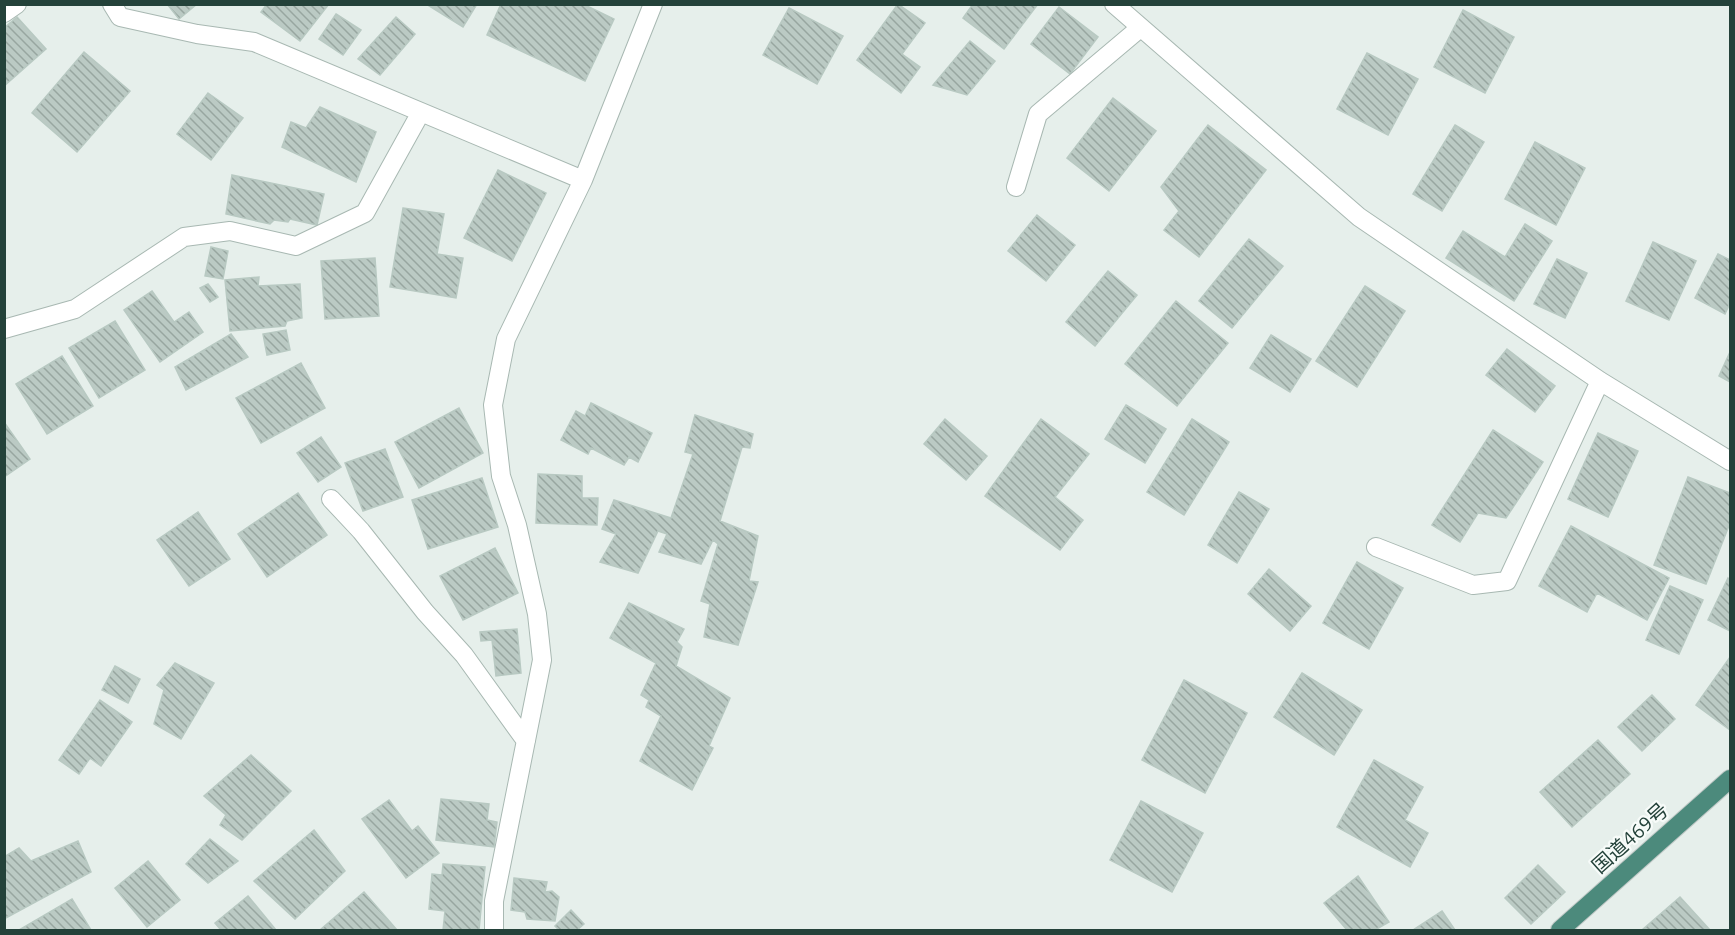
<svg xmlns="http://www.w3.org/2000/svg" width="1735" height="935" viewBox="0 0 1735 935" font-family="Ubuntu,'Noto Sans JP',sans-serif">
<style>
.building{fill:url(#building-back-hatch);stroke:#b8c9c2;stroke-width:1.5}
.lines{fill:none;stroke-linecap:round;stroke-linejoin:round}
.minor-casing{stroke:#a8b8b2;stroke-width:20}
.trunk-casing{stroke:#c2cac8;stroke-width:20}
.minor{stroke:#fff;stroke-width:18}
.trunk{stroke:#4c8a7c;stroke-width:18}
.labels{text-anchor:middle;stroke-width:4.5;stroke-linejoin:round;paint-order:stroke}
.street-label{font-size:20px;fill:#24423a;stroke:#f7fbf9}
</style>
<defs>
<pattern id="building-back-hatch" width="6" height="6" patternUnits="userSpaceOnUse" patternTransform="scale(1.5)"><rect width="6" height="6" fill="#bbcac4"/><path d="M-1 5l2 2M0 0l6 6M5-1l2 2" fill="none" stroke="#98a6a0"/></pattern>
</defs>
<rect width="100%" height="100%" fill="#e6efeb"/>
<!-- building -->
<path class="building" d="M167,4h30l-18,15z
M267,4h62l-29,37 -39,-29z
M426,4h51l-14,23z
M501,4h82l31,15 -29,62 -98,-46z
M898,4l27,19 -23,31 18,13 -19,26 -44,-33z
M973,4h65l-34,45 -41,-31z
M1059,7l39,30 -28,37 -39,-30z
M789,8l54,28 -26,48 -54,-29z
M1463,10l51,27 -29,56 -51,-26z
M336,14l25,16 -18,25 -24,-16z
M17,17l29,32 -42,37v-58z
M396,17l19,17 -35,41 -22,-16z
M970,41l25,20 -28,34 -34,-10z
M84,52l46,39 -53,61 -45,-39z
M1367,53l51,26 -30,56 -51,-26z
M208,93l35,25 -32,42 -34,-26z
M1113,98l43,33 -47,60 -42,-33z
M320,107l56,25 -20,50 -74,-35 9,-25 15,6z
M1208,125l58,45 -67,87 -35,-27 15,-19 -18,-24z
M1455,125l29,17 -42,69 -29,-17z
M1535,142l50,26 -29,57 -51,-26z
M498,170l48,23 -34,68 -48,-23z
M232,175l92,19 -7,31 -27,-6 -2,3 -14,-2 -4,4 -44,-10z
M403,208l41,6 -7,40 26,4 -7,40 -66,-11z
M1037,215l38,30 -29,36 -38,-30z
M1525,224l27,17 -38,60 -68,-43 17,-27 42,26z
M1249,239l34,27 -51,62 -33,-27z
M1653,242l43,19 -27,59 -43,-19z
M211,247l17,4 -5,28 -18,-3z
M1718,254l12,6v43l-5,11 -30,-16z
M375,258l4,58 -54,3 -4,-58z
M1557,259l30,14 -22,45 -31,-14z
M1108,271l29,24 -42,51 -29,-24z
M259,277l-1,9 42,-2 2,34 -15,3 -2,5 -55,5 -5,-51z
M208,284l10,13 -8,5 -10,-14z
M1365,286l40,25 -48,76 -41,-26z
M152,291l22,31 15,-10 14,20 -43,30 -36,-52z
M1176,301l52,42 -51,63 -52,-42z
M115,321l30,49 -46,28 -30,-50z
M286,330l4,20 -23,5 -4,-21z
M231,334l17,23 -62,33 -11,-23z
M1271,335l40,24 -21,33 -40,-24z
M1507,349l48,37 -20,26 -49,-37z
M1730,352v30l-11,-6z
M62,356l31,50 -46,28 -31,-50z
M301,363l24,45 -64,35 -25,-45z
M591,403l61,30 -14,29 -9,-5 -5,8 -33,-17 -3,6 -27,-14 15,-29 9,5z
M1126,405l40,24 -21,34 -40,-24z
M459,408l24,45 -64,35 -24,-46z
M695,415l58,19 -3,14 -8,-1 -22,74 38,15 -9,45 9,1 -20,63 -34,-8 6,-33 -9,-3 17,-57 -5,-4 -12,24 -42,-12 8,-18 -9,-3 -20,42 -38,-11 16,-28 -14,-5 12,-29 57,18 22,-64 -8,-2z
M945,419l42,37 -21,24 -42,-36z
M1041,419l48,35 -34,43 28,23 -23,30 -75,-54z
M1192,419l37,23 -45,73 -37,-23z
M4,422l26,37 -26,18z
M1493,430l50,32 -37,56 -28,-5 -18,29 -28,-17z
M1598,433l40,18 -30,66 -40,-18z
M321,437l20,30 -23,15 -21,-29z
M385,449l18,48 -40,14 -18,-48z
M538,474l44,2v22h16l-1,27 -61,-2z
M1688,477l42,16v30l-24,61 -52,-19z
M482,478l16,49 -70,22 -16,-49z
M1239,492l30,17 -32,54 -29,-18z
M298,493l29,42 -60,42 -29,-43z
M198,512l32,47 -41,27 -32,-46z
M1571,526l98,52 -22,42 -50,-27 -10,19 -48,-26z
M495,548l23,45 -55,27 -23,-44z
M1357,562l46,26 -34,61 -46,-26z
M1269,569l42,37 -21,25 -42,-37z
M1728,578l2,2v51l-22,-11z
M1670,586l33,14 -24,54 -33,-14z
M629,603l55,26 -7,13 5,5 -6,19 54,32 -21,48 4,2 -21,42 -52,-29 21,-45 -15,-9 3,-7 -8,-5 15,-32 -46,-25z
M517,629l4,44 -25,3 -4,-36 -11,1 -1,-9z
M1730,657v73l-34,-25z
M175,663l39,20 -33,56 -27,-15 10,-34 -7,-5z
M115,666l25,13 -12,24 -26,-13z
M1302,673l60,37 -28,45 -60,-38z
M1184,680l63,33 -42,80 -63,-33z
M1652,695l23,24 -33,32 -24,-24z
M100,700l32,22 -31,44 -11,-8 -11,16 -20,-14z
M1598,740l32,34 -58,53 -32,-35z
M251,755l40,36 -49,49 -22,-15 6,-10 -22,-19z
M1374,760l49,27 -18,33 23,13 -18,34 -73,-40z
M441,799l48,5 -2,16 10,2 -3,25 -58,-7z
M389,800l23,31 6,-5 21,27 -33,25 -44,-59z
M1141,801l62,32 -31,59 -62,-32z
M314,830l31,41 -50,48 -41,-38z
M210,839l28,22 -30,22 -22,-19z
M78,841l13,31 -87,47v-62l15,-9 12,13z
M148,861l32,39 -33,27 -32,-39z
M443,864l42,3 -6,63h-36l2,-19 -16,-2 3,-35 10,1z
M1538,865l27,27 -34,32 -26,-26z
M1358,876l31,46 -14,8h-28l-23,-27z
M514,878l33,4 -2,10 7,-1 7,6 -4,24 -28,-2 -2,-7 -14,-2z
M364,892l33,38h-77z
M248,896l28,34h-55l-6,-7z
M1680,897l30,33h-68z
M72,899l19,31h-72z
M571,910l13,14 -7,6h-18l-4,-4z
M1442,911l13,19h-42z"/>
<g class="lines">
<defs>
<path id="minor" d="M112,4l8,13 77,17 57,8 329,138
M1114,4l245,213 241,164 130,80
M4,13l13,-9
M1016,187l22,-73 102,-86
M4,329l71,-20 109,-72 46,-6 66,15 69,-33 56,-101
M331,499l30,32 64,81 39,43 62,86
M1376,547l97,38 34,-4 93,-200
M494,930v-29l48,-241 -5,-46 -20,-89 -16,-49 -8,-71 13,-66 77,-159 70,-176"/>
<path id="trunk" d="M1560,930l170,-151"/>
</defs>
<!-- minor casing -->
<use href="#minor" class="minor-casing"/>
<!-- trunk casing -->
<use href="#trunk" class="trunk-casing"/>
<!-- minor -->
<use href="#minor" class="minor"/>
<!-- trunk -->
<use href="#trunk" class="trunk"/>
</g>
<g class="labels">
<!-- street labels -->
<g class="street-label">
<text transform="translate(1630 838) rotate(-42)" y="7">国道469号</text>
</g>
</g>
<!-- border -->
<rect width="1735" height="935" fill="none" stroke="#24423a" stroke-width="12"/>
</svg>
